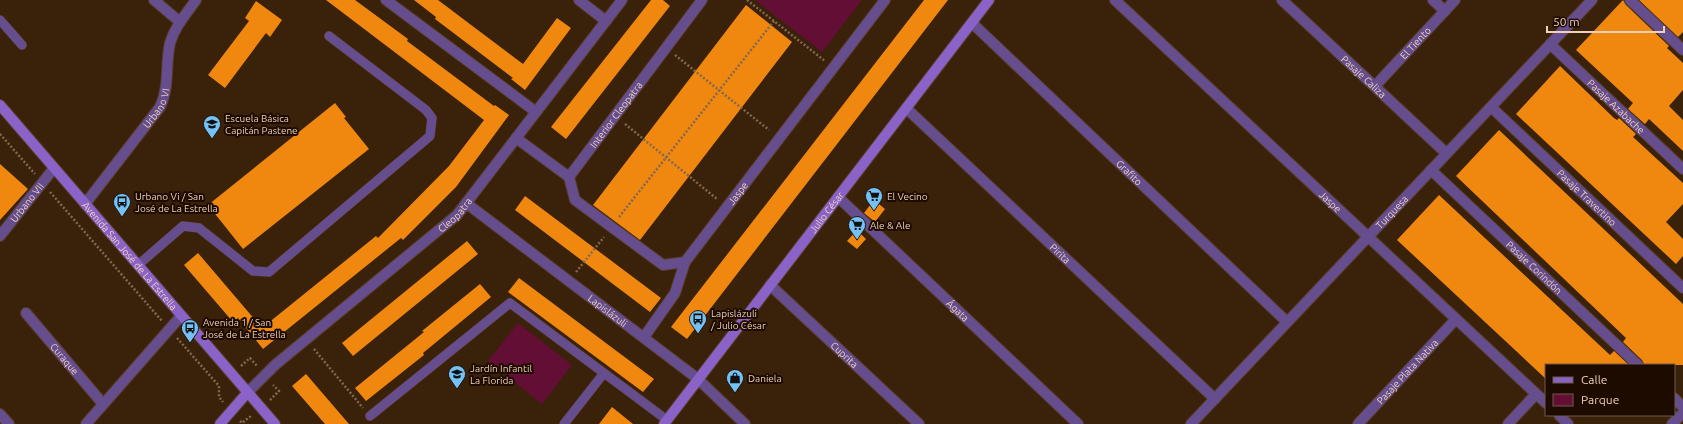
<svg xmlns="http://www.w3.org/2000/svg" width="1683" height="424" viewBox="0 0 1683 424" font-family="Ubuntu,sans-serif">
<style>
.green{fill:#630e34}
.building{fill:#f0870e}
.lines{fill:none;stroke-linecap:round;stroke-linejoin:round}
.lane-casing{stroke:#573d26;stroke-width:10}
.street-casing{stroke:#573d26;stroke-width:12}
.secondary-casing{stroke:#573d26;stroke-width:12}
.path{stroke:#826751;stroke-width:2.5;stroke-dasharray:2 2;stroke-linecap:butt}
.lane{stroke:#664e8e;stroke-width:9}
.street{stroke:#664e8e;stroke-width:10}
.secondary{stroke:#8a62c8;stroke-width:10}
.labels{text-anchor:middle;stroke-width:4;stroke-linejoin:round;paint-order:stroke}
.street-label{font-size:10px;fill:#eed1bb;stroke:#1e0b00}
.poi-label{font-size:10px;fill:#eed1bb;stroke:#1e0b00;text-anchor:start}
</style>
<rect width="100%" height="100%" fill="#3a210a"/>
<!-- green -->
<path class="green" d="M755,0h107l-40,52z
M518,323l54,42 -30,39 -54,-43z"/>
<!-- building -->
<path class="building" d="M326,0h29l53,39 -1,2 87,65 1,-1 14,10 -53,72 -53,53 -2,-2 -138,111 -25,-31 -5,4 -49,-57 14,-12 64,75 114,-92 2,2 71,-72 35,-46z
M414,0h24l85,64 34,-46 14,10 -46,62 -14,-11 2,-1 -78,-59 1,-2z
M651,0h12l7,6 -104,133 -15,-12z
M924,0h24l-261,339 -16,-12z
M1623,0l3,5 43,41 -2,2 16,15v27l-14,16 14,14v31l-34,-32 -4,5 -17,-15 5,-6 -57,-53z
M1639,0h44v32l-5,5z
M256,1l26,19 -12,17 -4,-4 -41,55 -17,-13 41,-54 -4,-3z
M746,5l46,37 -152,198 -47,-35z
M1560,66l54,52 3,2 2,-2 17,16 -3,3 50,46v21l-17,18 17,17v17l-7,8 -160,-150z
M335,103l11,14 -2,1 25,31 -126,100 -35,-44z
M1499,130l184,174v61h-39l-2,-5 -19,-18 3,-4 -170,-162z
M0,164l28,25 -28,31z
M1439,195l171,160 4,-4 15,14h-83v14l-149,-139z
M525,196l136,102 -11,14 -135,-102z
M874,200l11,9 -10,13 -11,-9z
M857,230l9,9 -9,10 -10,-8z
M467,241l11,13 -125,102 -11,-13z
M519,278l135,101 -11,13 -135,-100z
M480,284l11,13 -68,56 1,2 -58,46 -11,-13 69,-56 -2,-1z
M306,374l43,50h-24l-33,-38z
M612,407l21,17h-34z"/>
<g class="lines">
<defs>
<path id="lane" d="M0,20l22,25
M138,265l45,-39 16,2 54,43 16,1 161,-136 2,-18 -6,-8 -97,-74
M370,416l140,-113 157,117
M564,424l40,-51"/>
<g id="street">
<path d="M154,0l26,22"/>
<path d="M386,0l150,112"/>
<path d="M579,0l27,21"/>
<path id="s1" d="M1115,0l431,403"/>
<path id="s2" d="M1282,0l164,153"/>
<path d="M1433,0l12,11"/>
<path d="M1630,0l53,50"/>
<path id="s3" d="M972,23l315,299"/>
<path id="s4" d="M1550,44l133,125"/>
<path id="s5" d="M1375,86l80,-86"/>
<path id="s6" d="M1491,107l192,181"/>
<path id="s7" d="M906,108l309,291"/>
<path d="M516,138l53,39"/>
<path id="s8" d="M1431,170l207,195"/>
<path id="s9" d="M569,177l6,23 88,65 22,-3 200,-262"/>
<path id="s10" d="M569,177l133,-177"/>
<path id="s11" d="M838,197l240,227"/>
<path id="s12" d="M466,203l232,176 47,45"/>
<path id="s13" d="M85,204l75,-97c10,-21 5,-43 10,-64 5,-17 17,-30 26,-43"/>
<path id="s14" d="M0,236l54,-68"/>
<path id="s15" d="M770,285l149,139"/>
<path id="s16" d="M26,313l77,91"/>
<path d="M644,337l31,-44 10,-31"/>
<path id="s17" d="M247,393l28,-28 182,-150 165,-215"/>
<path d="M1674,398l9,9"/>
<path d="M0,414l9,10"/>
<path d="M1559,415l9,9"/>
<path d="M86,424l95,-108"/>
<path id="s18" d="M1191,424l401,-424"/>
<path id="s19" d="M1358,424l98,-105"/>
<path d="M1508,424l28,-30"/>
<path d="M1672,424l11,-11"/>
</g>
<g id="secondary">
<path id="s20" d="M0,105l275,319"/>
<path d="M220,424l27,-31"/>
<path id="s21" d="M664,424l325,-424"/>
</g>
</defs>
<!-- lane casing -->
<use href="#lane" class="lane-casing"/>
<!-- street casing -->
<use href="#street" class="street-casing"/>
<!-- secondary casing -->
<use href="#secondary" class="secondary-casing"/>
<!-- path -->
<path class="path" d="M747,0l78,61
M675,55l94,75
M625,124l92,75
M0,134l35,40
M50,192l112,129
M619,217l155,-196
M576,272l28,-35
M177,338l42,48v11l4,5
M314,349l49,59
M241,366l9,-8 7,8
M270,400l9,-9 -6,-6
M240,421l2,2 9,-7"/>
<!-- lane -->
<use href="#lane" class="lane"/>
<!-- street -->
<use href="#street" class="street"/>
<!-- secondary -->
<use href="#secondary" class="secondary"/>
</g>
<!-- icons -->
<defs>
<symbol id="school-pin" viewBox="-11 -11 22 30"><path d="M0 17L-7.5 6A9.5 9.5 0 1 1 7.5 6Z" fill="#73c1f5" stroke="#1e0b00"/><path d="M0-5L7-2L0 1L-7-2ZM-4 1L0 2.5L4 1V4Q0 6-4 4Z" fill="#111"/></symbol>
<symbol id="supermarket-pin" viewBox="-11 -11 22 30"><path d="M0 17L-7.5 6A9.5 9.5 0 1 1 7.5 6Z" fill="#73c1f5" stroke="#1e0b00"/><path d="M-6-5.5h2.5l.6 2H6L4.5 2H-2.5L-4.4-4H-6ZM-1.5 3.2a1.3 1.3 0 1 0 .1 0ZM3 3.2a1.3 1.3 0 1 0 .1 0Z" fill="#111"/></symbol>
<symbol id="bus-pin" viewBox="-11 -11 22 30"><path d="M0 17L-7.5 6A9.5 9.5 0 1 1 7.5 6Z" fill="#73c1f5" stroke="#1e0b00"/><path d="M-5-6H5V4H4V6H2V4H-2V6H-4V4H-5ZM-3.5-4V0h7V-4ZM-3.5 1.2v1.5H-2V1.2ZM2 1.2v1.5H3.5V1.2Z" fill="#111"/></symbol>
<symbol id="shop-pin" viewBox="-11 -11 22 30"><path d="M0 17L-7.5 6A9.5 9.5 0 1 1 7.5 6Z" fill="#73c1f5" stroke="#1e0b00"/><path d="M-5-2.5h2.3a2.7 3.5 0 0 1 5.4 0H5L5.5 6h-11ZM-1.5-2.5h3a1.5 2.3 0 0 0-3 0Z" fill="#111"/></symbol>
</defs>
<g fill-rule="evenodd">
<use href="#school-pin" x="202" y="114" width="20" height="27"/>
<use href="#supermarket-pin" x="864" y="186" width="20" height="27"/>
<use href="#bus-pin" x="112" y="192" width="20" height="27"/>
<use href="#supermarket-pin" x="847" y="215" width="20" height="27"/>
<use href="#bus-pin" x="688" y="309" width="20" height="27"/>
<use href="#bus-pin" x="180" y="318" width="20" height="27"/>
<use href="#school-pin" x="447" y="364" width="20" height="27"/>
<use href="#shop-pin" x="725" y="368" width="20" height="27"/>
</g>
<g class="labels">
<!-- street labels -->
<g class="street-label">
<text dy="4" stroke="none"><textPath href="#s5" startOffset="59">El Tiento</textPath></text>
<text dy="4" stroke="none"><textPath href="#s2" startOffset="112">Pasaje Caliza</textPath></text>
<text dy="4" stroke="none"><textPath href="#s4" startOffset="91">Pasaje Azabache</textPath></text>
<text dy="4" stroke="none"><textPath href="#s13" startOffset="120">Urbano VI</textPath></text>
<text dy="4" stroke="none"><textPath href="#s10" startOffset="78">Interior Cleopatra</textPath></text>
<text dy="4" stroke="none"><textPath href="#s3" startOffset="217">Grafito</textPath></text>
<text dy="4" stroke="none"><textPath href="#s9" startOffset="242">Jaspe</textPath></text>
<text dy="4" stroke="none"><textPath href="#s6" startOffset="132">Pasaje Travertino</textPath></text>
<text dy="4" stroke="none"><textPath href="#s14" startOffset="43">Urbano VII</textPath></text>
<text dy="4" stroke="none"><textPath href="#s1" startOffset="295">Jaspe</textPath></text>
<text dy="4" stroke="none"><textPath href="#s18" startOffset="292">Turquesa</textPath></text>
<text dy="4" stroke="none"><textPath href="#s21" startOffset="267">Julio César</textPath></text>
<text dy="4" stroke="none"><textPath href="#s17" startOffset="274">Cleopatra</textPath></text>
<text dy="4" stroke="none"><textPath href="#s7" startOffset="212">Pirita</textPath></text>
<text dy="4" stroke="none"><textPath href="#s20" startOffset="199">Avenida San José de La Estrella</textPath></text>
<text dy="4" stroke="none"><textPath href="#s8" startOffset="142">Pasaje Corindón</textPath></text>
<text dy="4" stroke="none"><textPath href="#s12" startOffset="178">Lapislázuli</textPath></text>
<text dy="4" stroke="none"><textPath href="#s11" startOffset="165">Ágata</textPath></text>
<text dy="4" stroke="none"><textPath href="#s15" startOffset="102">Cuprita</textPath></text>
<text dy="4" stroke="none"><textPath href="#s16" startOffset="60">Curaque</textPath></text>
<text dy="4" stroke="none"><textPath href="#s19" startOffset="72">Pasaje Plata Nativa</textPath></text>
</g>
<!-- poi labels -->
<g class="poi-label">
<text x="225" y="122">Escuela Básica<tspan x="225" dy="12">Capitán Pastene</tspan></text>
<text x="135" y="200">Urbano Vi / San<tspan x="135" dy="12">José de La Estrella</tspan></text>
<text x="887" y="200">El Vecino</text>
<text x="870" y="229">Ale &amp; Ale</text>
<text x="711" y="317">Lapislázuli<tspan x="711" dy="12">/ Julio César</tspan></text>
<text x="203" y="326">Avenida 1 / San<tspan x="203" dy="12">José de La Estrella</tspan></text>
<text x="470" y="372">Jardín Infantil<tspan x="470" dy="12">La Florida</tspan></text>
<text x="748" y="382">Daniela</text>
</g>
</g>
<!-- legend -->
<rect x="1545" y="364" width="130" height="52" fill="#1e0b00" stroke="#715a4b"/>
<rect x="1553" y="377" width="20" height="6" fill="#8a62c8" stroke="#715a4b"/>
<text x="1581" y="384" font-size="12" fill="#eed1bb">Calle</text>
<rect x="1553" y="394" width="20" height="12" fill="#630e34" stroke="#715a4b"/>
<text x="1581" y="404" font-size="12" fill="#eed1bb">Parque</text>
<!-- scale -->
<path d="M1547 26v6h117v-6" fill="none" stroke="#eed1bb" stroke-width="2"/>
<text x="1553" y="26" font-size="12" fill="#eed1bb" stroke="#1e0b00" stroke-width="3" paint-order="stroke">50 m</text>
</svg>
